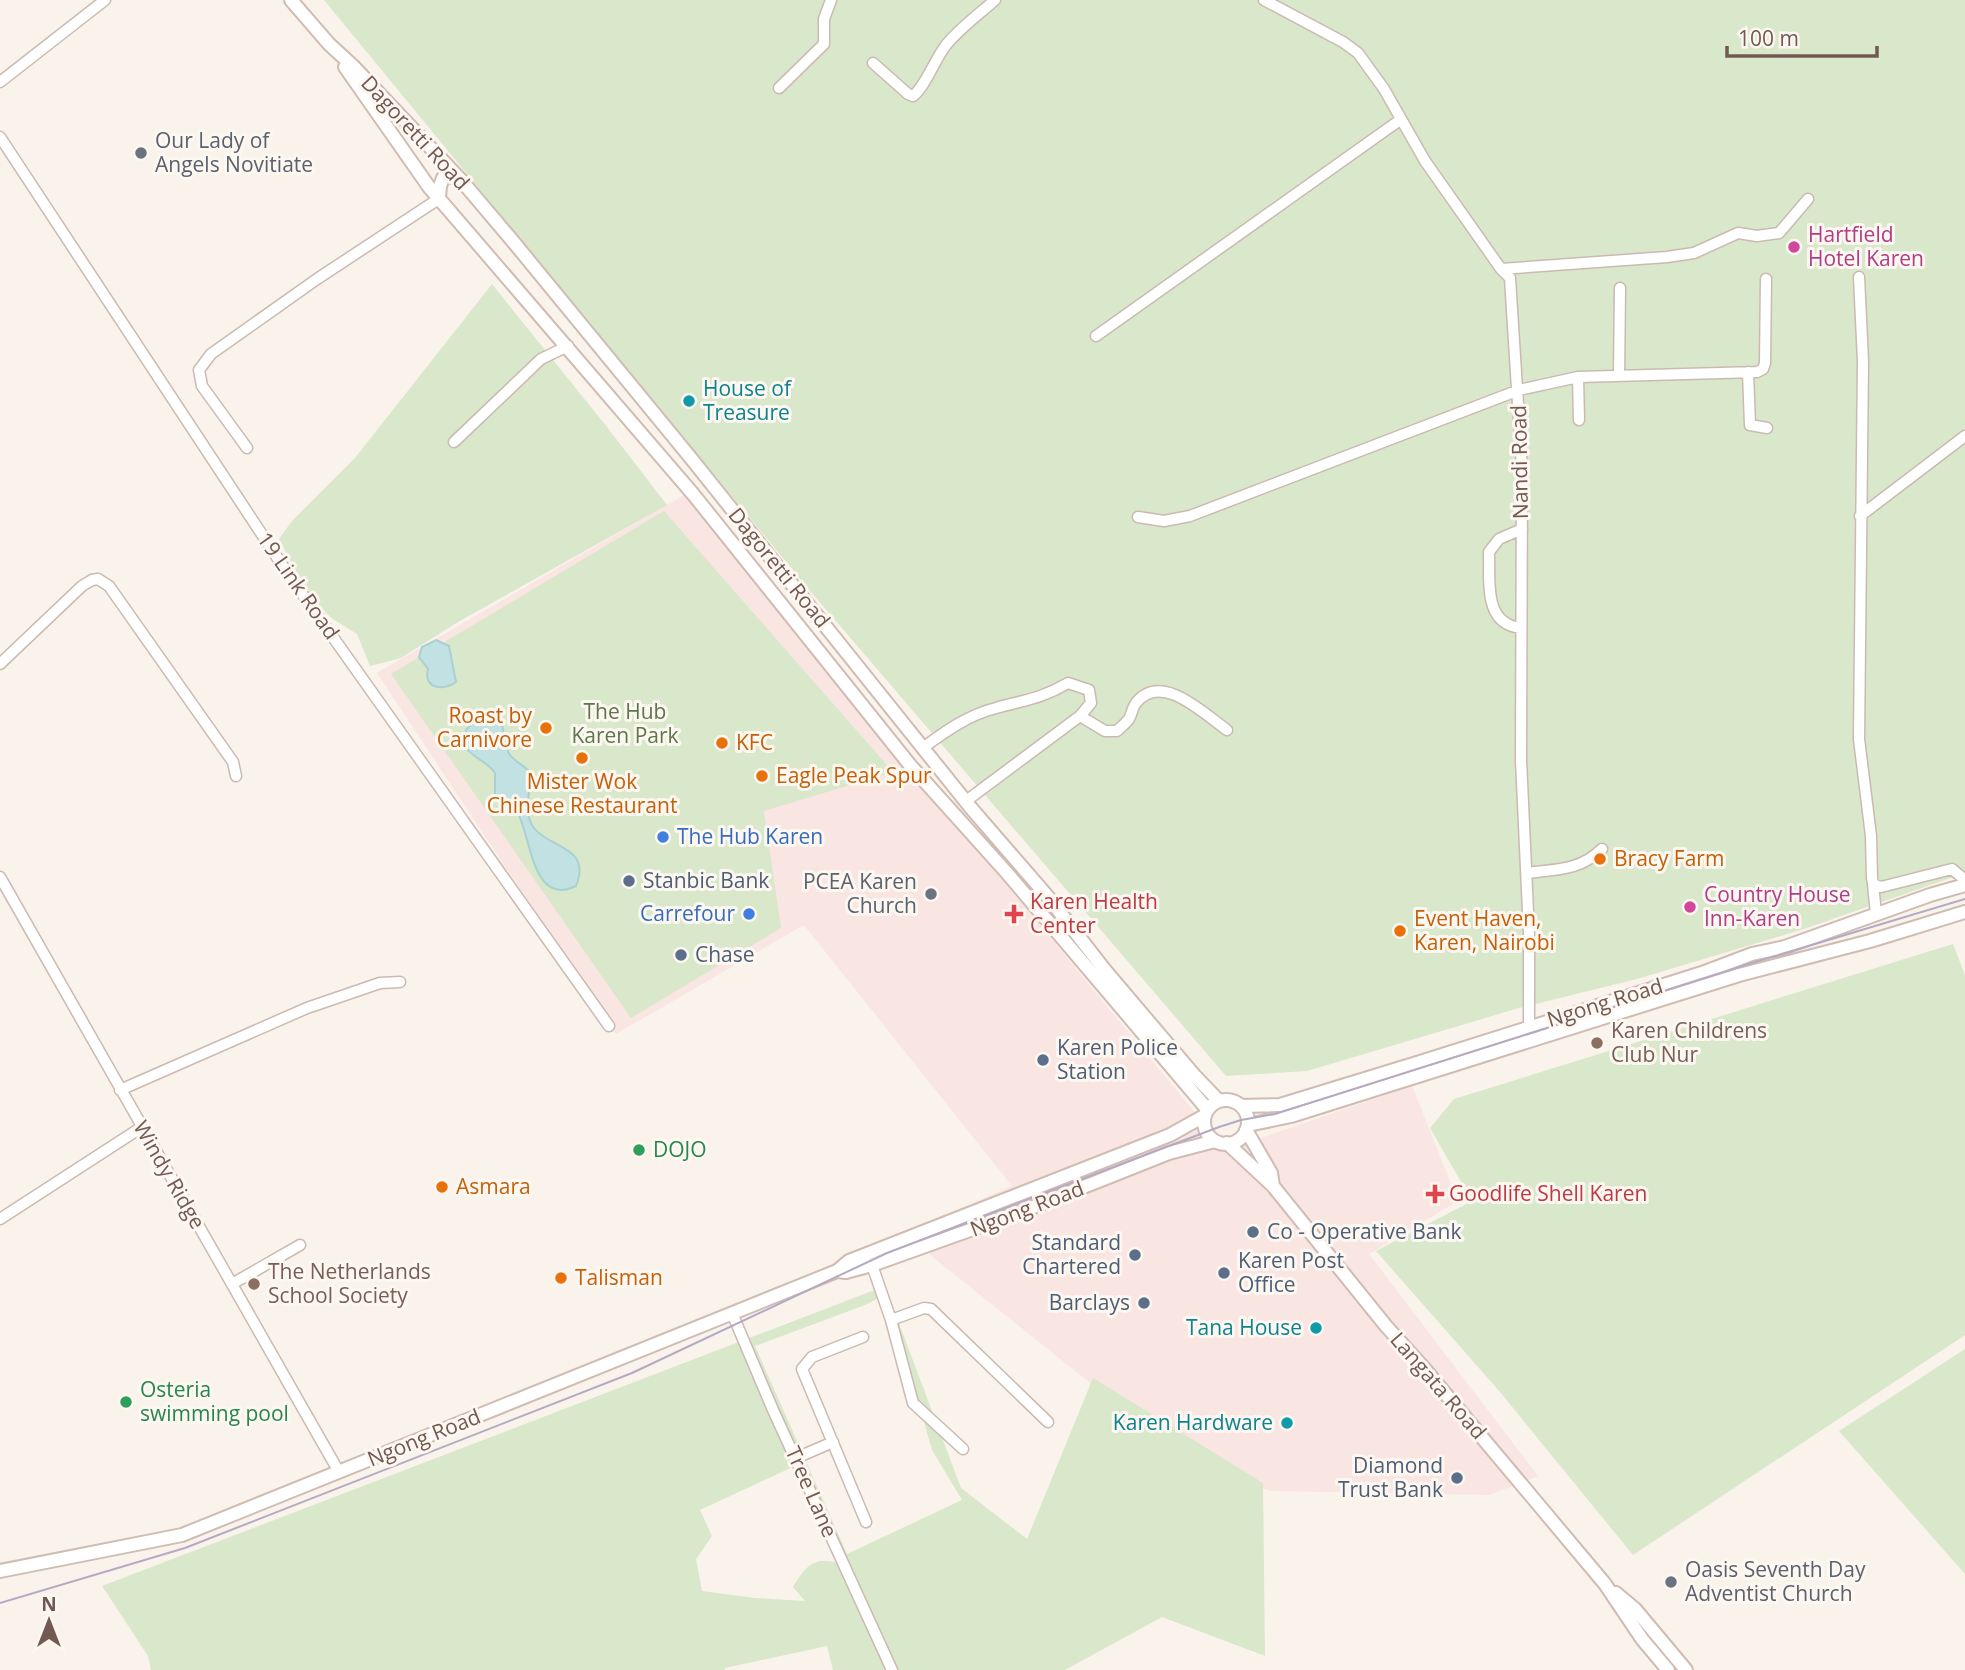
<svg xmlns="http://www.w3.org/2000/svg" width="1965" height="1670" viewBox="0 0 1965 1670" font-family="'Open Sans',sans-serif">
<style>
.commercial{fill:#f9e5e1}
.green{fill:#d9e7cb;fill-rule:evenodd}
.water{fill:#c2e1e2;stroke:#a9d0d2;stroke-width:2}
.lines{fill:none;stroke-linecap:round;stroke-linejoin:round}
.street-casing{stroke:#cbbab2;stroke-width:13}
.secondary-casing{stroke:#cfbcb3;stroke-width:16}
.street{stroke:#fff;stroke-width:10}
.secondary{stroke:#fff;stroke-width:12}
.tram{stroke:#b5aac3;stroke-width:2}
.worship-dot{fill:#6b7280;stroke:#fdf7f1;stroke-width:2.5}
.hotel-dot{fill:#d1479c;stroke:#fdf7f1;stroke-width:2.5}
.culture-dot{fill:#0f9aa8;stroke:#fdf7f1;stroke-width:2.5}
.food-dot{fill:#e8710a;stroke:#fdf7f1;stroke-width:2.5}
.shop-dot{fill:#3f7fe0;stroke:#fdf7f1;stroke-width:2.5}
.service-dot{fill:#5c6f8a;stroke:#fdf7f1;stroke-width:2.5}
.health-dot{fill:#e0444e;stroke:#fdf7f1;stroke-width:2.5}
.education-dot{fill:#8d6e63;stroke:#fdf7f1;stroke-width:2.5}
.leisure-dot{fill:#2e9e5b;stroke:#fdf7f1;stroke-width:2.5}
.labels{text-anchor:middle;stroke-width:6;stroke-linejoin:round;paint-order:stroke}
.street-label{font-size:21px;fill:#725951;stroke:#fdf7f1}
.worship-label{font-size:21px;fill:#5b616d;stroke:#fdf7f1;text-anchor:start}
.hotel-label{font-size:21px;fill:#b23c85;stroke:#fdf7f1;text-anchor:start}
.culture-label{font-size:21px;fill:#0d838f;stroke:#fdf7f1;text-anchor:end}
.park-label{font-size:21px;fill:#5d774b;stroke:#fdf7f1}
.food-label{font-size:21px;fill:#c56008;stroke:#fdf7f1;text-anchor:start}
.shop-label{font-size:21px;fill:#366cbe;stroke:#fdf7f1;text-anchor:start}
.service-label{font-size:21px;fill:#4e5e75;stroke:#fdf7f1;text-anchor:start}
.health-label{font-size:21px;fill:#be3a42;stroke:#fdf7f1;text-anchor:start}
.education-label{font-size:21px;fill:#785e54;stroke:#fdf7f1;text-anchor:start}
.leisure-label{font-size:21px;fill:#27864d;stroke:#fdf7f1;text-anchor:start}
</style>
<rect width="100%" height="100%" fill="#faf3eb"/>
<!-- commercial -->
<path class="commercial" d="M684,495l542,655 186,-64 46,115 -89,53 169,222 -49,19 -219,-4 -15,-6 -156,-95 -170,-136 -16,-25 99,-43 -208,-261 -188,109 -239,-361z"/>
<!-- green -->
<path class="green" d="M324,0h1641v873l-161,56 -107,32 -60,18 -118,29 -212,63 -81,5 -421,-491z
M492,284l115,143 60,78 -209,117 -57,36 -31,8 -13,-32 -24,-15 -23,-21 -31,-59 13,-18 63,-63z
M664,511l229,261 -129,39 17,117 -150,90 -240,-344z
M1953,944l12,31v360l-332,220 -133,-163 -124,-141 96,-50 -42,-73 24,-29z
M885,1286l76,202 66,51 66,-161 170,105 2,173 -103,-39 -97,53h-232l-6,-24 -102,22v2h-574l-3,-14 -46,-70zM884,1295l20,56 28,99 30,50 -115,54 -92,-208 110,-41zM795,1466l52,99c-32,-8 -37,-5 -54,22l12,14 -50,-3 -53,-7 -6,-32 16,-23 -12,-26z
M1965,1349v225l-126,-143z"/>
<!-- water -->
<path class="water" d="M436,640l13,6 7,36c-13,10 -33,6 -28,-13l-9,-12 3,-10z
M481,712c31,-1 17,26 29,43 6,8 15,10 21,19 0,16 -9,39 3,54 16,21 58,18 42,58 -45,22 -45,-53 -59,-74 -5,-7 -16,-8 -22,-15v-24c-7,-11 -20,-14 -28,-24l-1,-19z"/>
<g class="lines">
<defs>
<path id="street" d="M1264,0l79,42 15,11 26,36 41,72 76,108 9,9 12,190 -1,292 8,173v94
M873,63l35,31 5,2c12,-9 22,-37 33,-51 14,-17 32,-30 49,-45
M0,82l105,-82
M779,88l45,-44v-25l7,-19
M0,137l286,434 323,455
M1501,269l166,-12 27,-4 44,-20 19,3 22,-3 29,-34
M1859,277l4,84 -4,378 12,97 1,42 1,6 8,3 71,-18 13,11
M1096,336l304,-216
M1748,372l2,53 17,3
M1619,376l1,-88
M1578,377l1,43
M454,442l87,-83 27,-13
M247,448l-45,-62 -3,-16 12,-16 106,-75 123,-81
M1860,516l105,-80
M1138,517l26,4 26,-5 329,-126 59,-13 179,-5 6,-3 2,-6 1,-84
M1521,628c-38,-4 -31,-47 -32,-76l10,-13 23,-10
M0,664l82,-78 10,-6 6,-1 11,7 124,176 3,14
M1080,716l25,15h12c4,-4 9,-8 12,-12 3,-5 3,-11 7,-16 25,-32 67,10 91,27
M924,747c22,-16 44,-32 72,-39 28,-8 45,-9 72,-25l21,7 2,13 -11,13 -114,85
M1527,873c30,-4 52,-2 75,-24
M0,877l339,595
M1873,884l3,30
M120,1090l187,-82 73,-25 20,-1
M0,1219l142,-92
M872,1265l19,55 22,83 50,46
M232,1284l68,-39
M732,1313l41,97 119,260
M891,1320l33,-12 7,1 117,113
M863,1337l-51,20 -10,12 64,153
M796,1458l37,-16"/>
<path id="secondary" d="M291,0l38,44 26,24 106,112 50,59 179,218 281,351 77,89 56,72 90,106 25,26
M345,67l84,120 264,307 217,271 97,108 200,236
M439,197l1,-11 3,-8 7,-2 10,4
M1204 1122a22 22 0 1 1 44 0a22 22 0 1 1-44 0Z
M1241,1106l39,-1 137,-42 285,-90 50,-19 33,-7 145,-52 35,-10
M1248,1125l43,-9 448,-141 131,-34 95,-29
M1246,1130l25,43 2,13
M1227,1143l46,43 113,140 37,41 182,217 37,55 26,31
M837,1271l9,1 26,-7 151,-54 146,-58 46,-12
M0,1571l182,-36 655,-264 12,-10 321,-126 34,-19
M1616,1593l19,16 51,61"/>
</defs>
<!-- street casing -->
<use href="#street" class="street-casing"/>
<!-- secondary casing -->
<use href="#secondary" class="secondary-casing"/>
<!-- street -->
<use href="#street" class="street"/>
<!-- secondary -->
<use href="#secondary" class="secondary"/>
<!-- tram -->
<path class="tram" d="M0,1603l185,-55 447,-175 255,-120 332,-126 22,-7 34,-6 480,-152 210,-63"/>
</g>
<!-- markers -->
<g class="worship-dot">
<circle cx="141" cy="153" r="7"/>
<circle cx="931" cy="894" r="7"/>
<circle cx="1671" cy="1582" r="7"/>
</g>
<g class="hotel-dot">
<circle cx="1794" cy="247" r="7"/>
<circle cx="1690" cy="907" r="7"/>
</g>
<g class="culture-dot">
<circle cx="689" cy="401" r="7"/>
<circle cx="1316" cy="1328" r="7"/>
<circle cx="1287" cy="1423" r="7"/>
</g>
<g class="food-dot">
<circle cx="546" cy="728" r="7"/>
<circle cx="722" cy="743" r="7"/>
<circle cx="582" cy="758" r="7"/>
<circle cx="762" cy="776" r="7"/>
<circle cx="1600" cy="859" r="7"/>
<circle cx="1400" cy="931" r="7"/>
<circle cx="442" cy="1187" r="7"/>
<circle cx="561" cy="1278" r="7"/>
</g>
<g class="shop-dot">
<circle cx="663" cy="837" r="7"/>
<circle cx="749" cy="914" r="7"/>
</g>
<g class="service-dot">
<circle cx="629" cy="881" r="7"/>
<circle cx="681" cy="955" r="7"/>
<circle cx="1043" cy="1060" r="7"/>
<circle cx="1253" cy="1232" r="7"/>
<circle cx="1135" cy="1255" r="7"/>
<circle cx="1224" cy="1273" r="7"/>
<circle cx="1144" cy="1303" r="7"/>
<circle cx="1457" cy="1478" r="7"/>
</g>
<g class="health-dot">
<path d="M1010.5 903.5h7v7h7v7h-7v7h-7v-7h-7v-7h7z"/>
<path d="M1431.5 1183.5h7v7h7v7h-7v7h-7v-7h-7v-7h7z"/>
</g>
<g class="education-dot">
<circle cx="1597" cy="1043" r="7"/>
<circle cx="254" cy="1284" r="7"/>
</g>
<g class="leisure-dot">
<circle cx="639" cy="1150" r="7"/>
<circle cx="126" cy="1402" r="7"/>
</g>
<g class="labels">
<!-- street labels -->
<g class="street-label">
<text transform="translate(415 133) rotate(47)" y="7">Dagoretti Road</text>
<text transform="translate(1520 462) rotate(-91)" y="7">Nandi Road</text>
<text transform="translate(779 568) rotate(51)" y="7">Dagoretti Road</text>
<text transform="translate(298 586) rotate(55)" y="7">19 Link Road</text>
<text transform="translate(1605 1003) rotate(-17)" y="7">Ngong Road</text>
<text transform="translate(169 1175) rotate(60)" y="7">Windy Ridge</text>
<text transform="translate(1027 1209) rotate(-21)" y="7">Ngong Road</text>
<text transform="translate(1438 1386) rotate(49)" y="7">Langata Road</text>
<text transform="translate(424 1438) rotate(-22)" y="7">Ngong Road</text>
<text transform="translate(811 1492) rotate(66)" y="7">Tree Lane</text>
</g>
<!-- worship labels -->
<g class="worship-label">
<text x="155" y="148">Our Lady of<tspan x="155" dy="24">Angels Novitiate</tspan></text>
<text x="917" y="889" text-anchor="end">PCEA Karen<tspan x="917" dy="24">Church</tspan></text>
<text x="1685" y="1577">Oasis Seventh Day<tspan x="1685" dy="24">Adventist Church</tspan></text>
</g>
<!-- hotel labels -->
<g class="hotel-label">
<text x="1808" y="242">Hartfield<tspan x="1808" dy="24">Hotel Karen</tspan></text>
<text x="1704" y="902">Country House<tspan x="1704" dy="24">Inn-Karen</tspan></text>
</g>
<!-- culture labels -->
<g class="culture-label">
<text x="703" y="396" text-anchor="start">House of<tspan x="703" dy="24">Treasure</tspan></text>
<text x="1302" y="1335">Tana House</text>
<text x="1273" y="1430">Karen Hardware</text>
</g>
<!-- park labels -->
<g class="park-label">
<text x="625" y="719">The Hub<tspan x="625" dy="24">Karen Park</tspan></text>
</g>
<!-- food labels -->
<g class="food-label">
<text x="532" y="723" text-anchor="end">Roast by<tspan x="532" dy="24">Carnivore</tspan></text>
<text x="736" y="750">KFC</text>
<text x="776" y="783">Eagle Peak Spur</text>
<text x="582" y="789" text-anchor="middle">Mister Wok<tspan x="582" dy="24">Chinese Restaurant</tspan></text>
<text x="1614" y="866">Bracy Farm</text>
<text x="1414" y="926">Event Haven,<tspan x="1414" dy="24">Karen, Nairobi</tspan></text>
<text x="456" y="1194">Asmara</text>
<text x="575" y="1285">Talisman</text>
</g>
<!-- shop labels -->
<g class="shop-label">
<text x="677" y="844">The Hub Karen</text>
<text x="735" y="921" text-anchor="end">Carrefour</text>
</g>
<!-- service labels -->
<g class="service-label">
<text x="643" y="888">Stanbic Bank</text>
<text x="695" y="962">Chase</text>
<text x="1057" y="1055">Karen Police<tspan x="1057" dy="24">Station</tspan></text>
<text x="1267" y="1239">Co - Operative Bank</text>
<text x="1121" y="1250" text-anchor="end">Standard<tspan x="1121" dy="24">Chartered</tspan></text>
<text x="1238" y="1268">Karen Post<tspan x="1238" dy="24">Office</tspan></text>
<text x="1130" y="1310" text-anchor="end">Barclays</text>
<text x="1443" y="1473" text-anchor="end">Diamond<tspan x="1443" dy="24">Trust Bank</tspan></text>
</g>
<!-- health labels -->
<g class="health-label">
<text x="1030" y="909">Karen Health<tspan x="1030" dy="24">Center</tspan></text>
<text x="1449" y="1201">Goodlife Shell Karen</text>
</g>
<!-- education labels -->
<g class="education-label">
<text x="1611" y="1038">Karen Childrens<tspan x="1611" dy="24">Club Nur</tspan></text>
<text x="268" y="1279">The Netherlands<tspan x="268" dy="24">School Society</tspan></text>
</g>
<!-- leisure labels -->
<g class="leisure-label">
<text x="653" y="1157">DOJO</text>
<text x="140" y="1397">Osteria<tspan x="140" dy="24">swimming pool</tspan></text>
</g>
</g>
<!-- north arrow -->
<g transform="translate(49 1621)" stroke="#fdf7f1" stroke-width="5" paint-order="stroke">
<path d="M0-5L12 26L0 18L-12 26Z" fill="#725951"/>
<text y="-10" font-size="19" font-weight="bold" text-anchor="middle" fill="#725951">N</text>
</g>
<!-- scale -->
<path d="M1727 46v10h150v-10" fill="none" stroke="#725951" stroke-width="3.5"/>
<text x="1738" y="46" font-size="21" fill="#725951" stroke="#fdf7f1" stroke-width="5" paint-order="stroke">100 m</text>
</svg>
